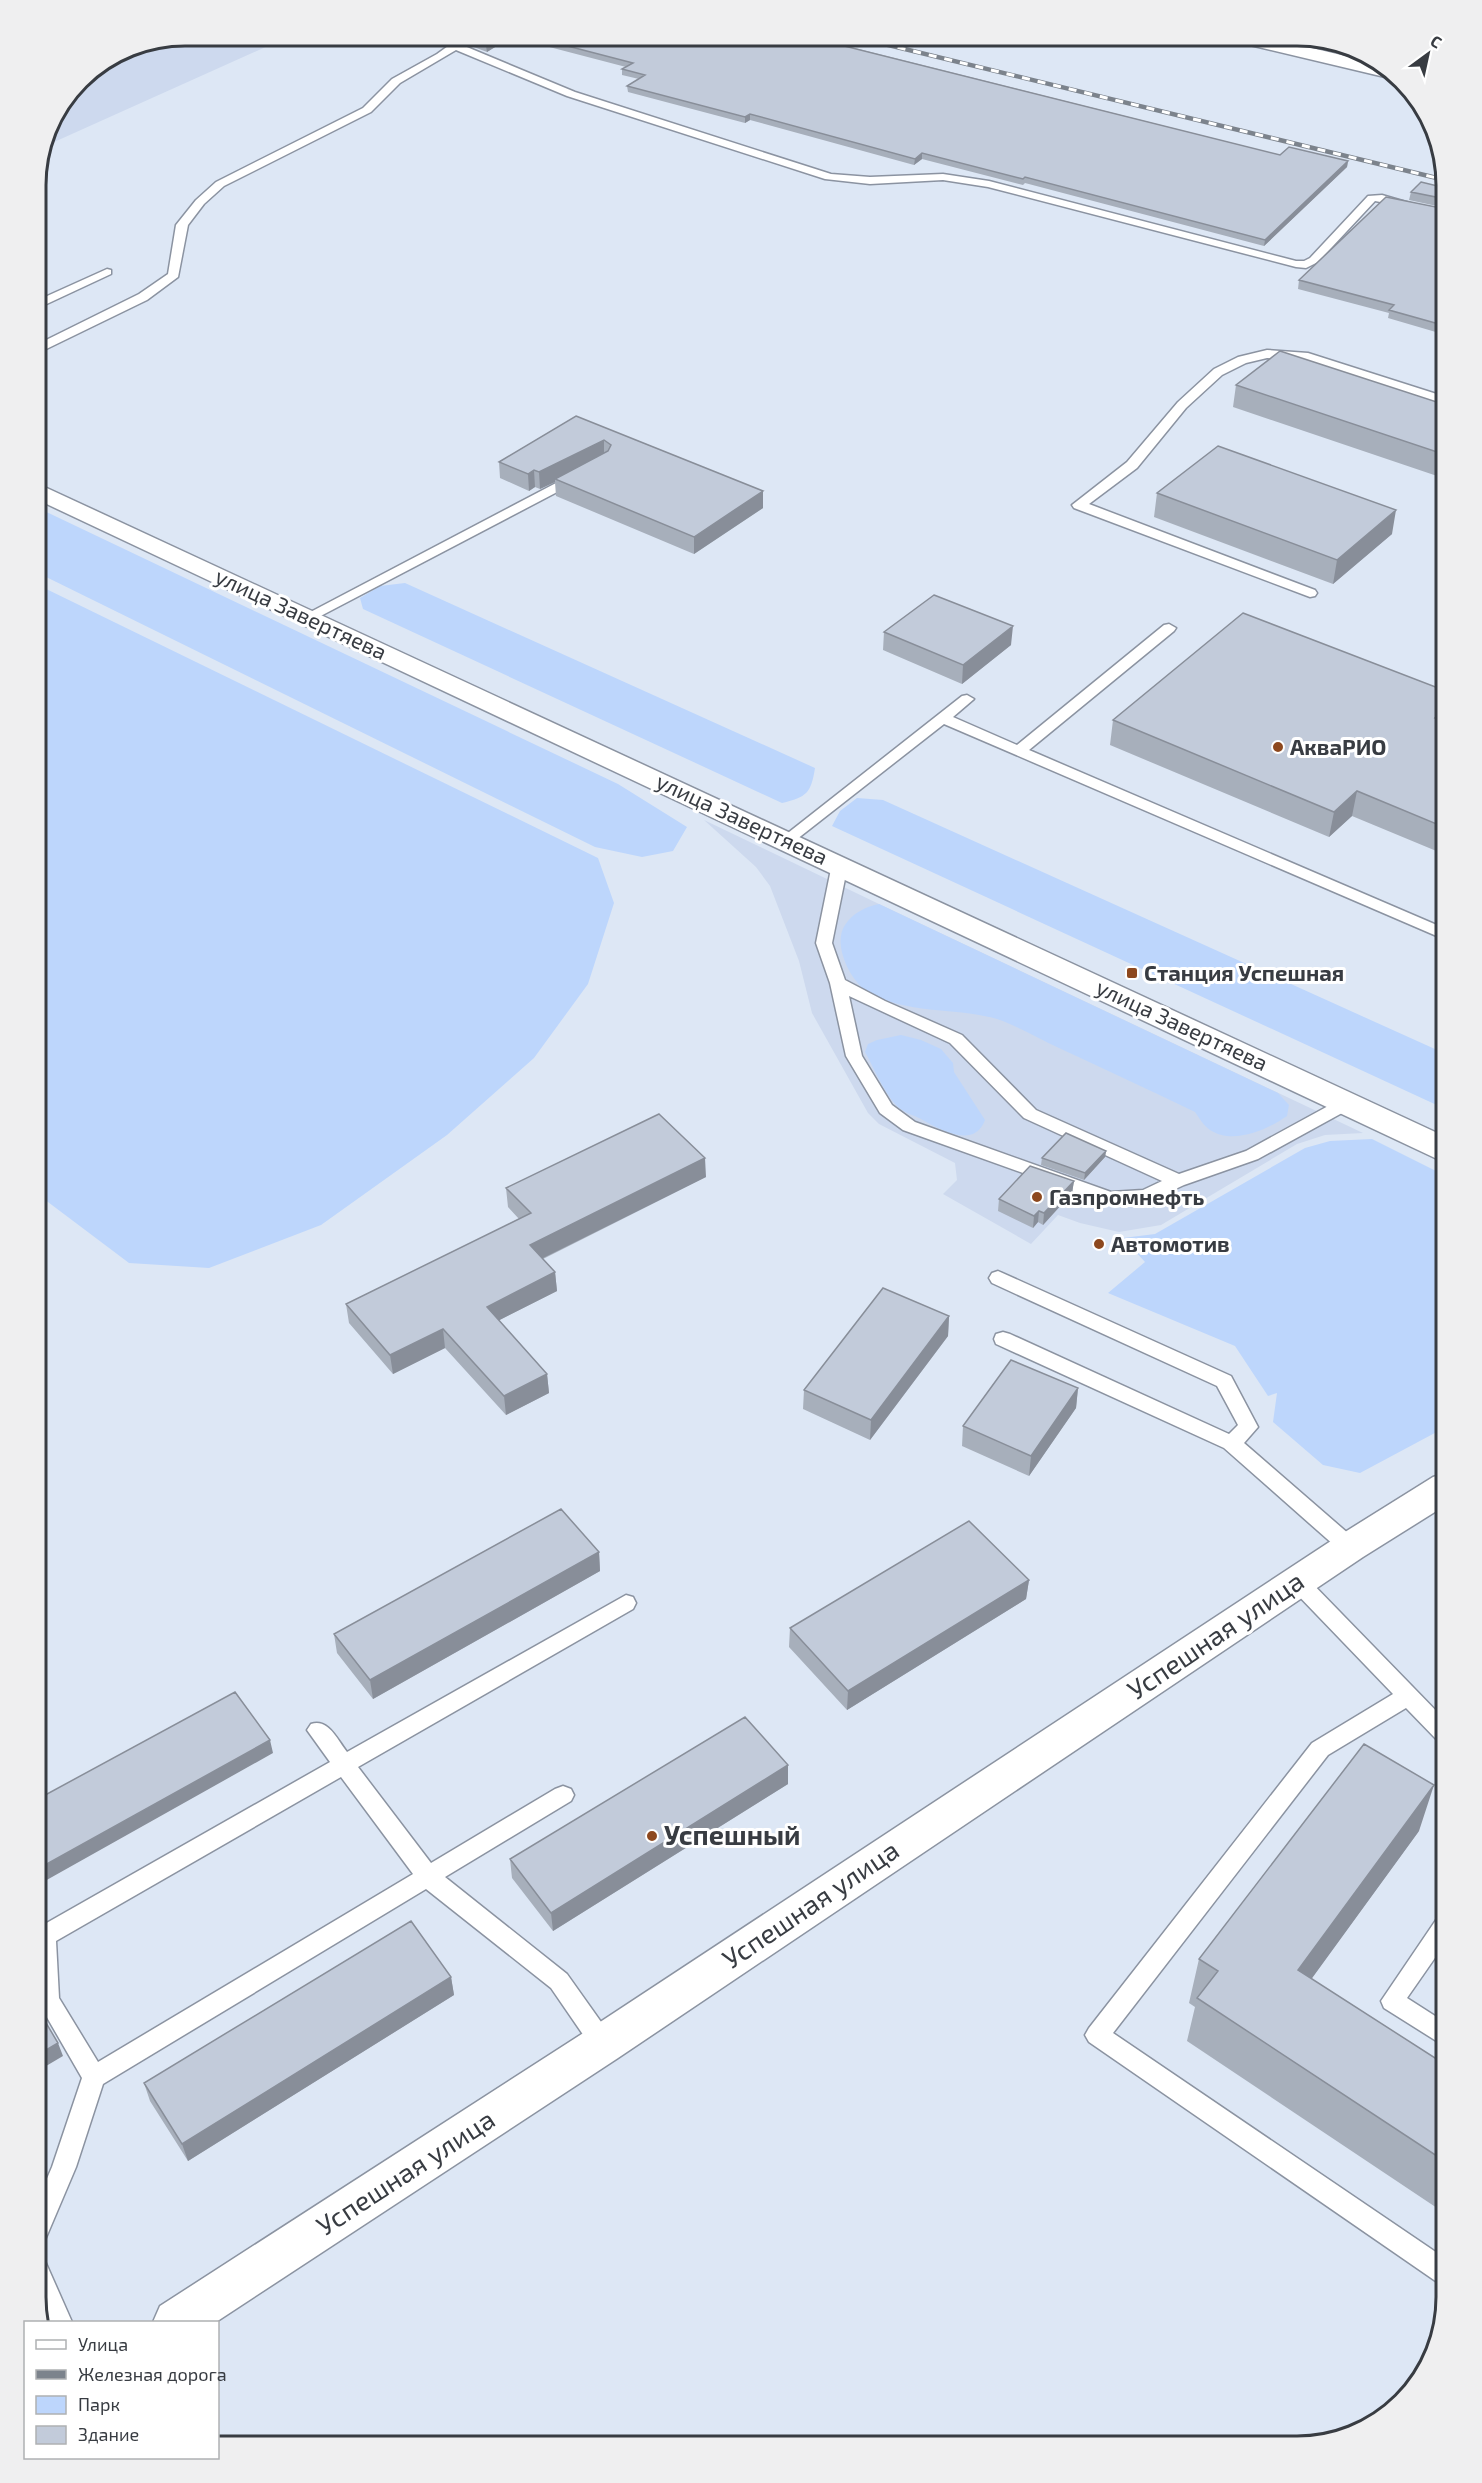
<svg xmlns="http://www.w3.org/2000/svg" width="1482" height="2483" viewBox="0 0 1482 2483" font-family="'Exo 2',sans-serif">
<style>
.built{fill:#cdd9ee}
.green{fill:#bdd6fc}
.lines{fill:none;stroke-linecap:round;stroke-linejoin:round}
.lane-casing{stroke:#8b93a1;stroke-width:3}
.street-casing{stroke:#8b93a1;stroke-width:3}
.secondary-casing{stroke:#8b93a1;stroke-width:3}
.lane{fill:#fff;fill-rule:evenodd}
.street{fill:#fff;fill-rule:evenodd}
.secondary{fill:#fff;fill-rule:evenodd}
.rail-casing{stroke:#7c838c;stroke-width:4.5}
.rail{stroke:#fff;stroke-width:3;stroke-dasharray:8;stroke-linecap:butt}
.wall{fill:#a7afbb}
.shaded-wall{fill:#888e99}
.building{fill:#c2cbda;stroke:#888e99;stroke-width:1.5}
.poi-dot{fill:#8d481e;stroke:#fff;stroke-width:2}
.labels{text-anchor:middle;stroke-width:6;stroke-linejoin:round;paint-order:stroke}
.street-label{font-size:22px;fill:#383c42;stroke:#fff}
.poi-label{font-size:22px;font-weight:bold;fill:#383c42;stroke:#fff;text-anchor:start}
.near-street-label{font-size:27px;fill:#383c42;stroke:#fff}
.near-poi-label{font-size:27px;font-weight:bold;fill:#383c42;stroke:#fff;text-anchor:start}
.rim{fill:none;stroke:#383c42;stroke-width:3}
</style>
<rect width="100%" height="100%" fill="#dde7f5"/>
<!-- built -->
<path class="built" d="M185,36h105l-247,111 5,-19 32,-48 49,-33z
M704,820l175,84 484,229 -38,2 -28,9 -136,81 -42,7 -39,-9 -22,-8 -27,29 -88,-50 14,-14 -2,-17 -76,-39 -11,-11 -56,-100 -13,-52 -29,-75 -14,-19z"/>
<!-- green -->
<path class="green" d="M36,507l582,277 69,43 -14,24 -31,6 -47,-10 -559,-275z
M405,583l410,185c-4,25 -8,29 -33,35l-419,-194 -3,-11 20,-12z
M36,584l562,274 16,45 -26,81 -54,74 -87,77 -126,90 -112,43 -80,-5 -93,-70z
M857,798l26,2 563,254v52l-5,1 -609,-281 8,-15z
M879,904l399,189 11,12 -2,11c-20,14 -54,29 -77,14 -6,-4 -11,-12 -15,-18 -45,-22 -91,-43 -136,-64 -20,-9 -41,-22 -62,-29 -42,-12 -89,-4 -129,-27 -18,-11 -36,-48 -23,-67 8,-12 20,-18 34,-21z
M901,1035l20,5 20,9 12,14 1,9 31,48c-11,30 -46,9 -64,-1 -8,-4 -19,-7 -25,-14 -13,-14 -21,-35 -31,-53l3,-8 9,-4z
M1372,1139l74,37v251l-86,46 -37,-8 -50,-43 4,-29 -9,3 -33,-50 -127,-53 37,-31 -22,-24 32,-4 150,-86 25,-7z"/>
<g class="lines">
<defs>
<path id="lane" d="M462,36h12l-12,9 113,47 256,82 39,3 73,-3 46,7 307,80h8l6,-3 58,-62 14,-1 31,9 -6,3 -32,-6 -57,61 -12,6 -10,-1 -308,-80 -45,-7 -73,4 -45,-5 -258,-83 -111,-46 -56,33 -29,29 -147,74 -20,18 -16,21 -10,52 -31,23 -111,54v-9l103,-51 29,-20 8,-49 20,-25 20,-18 147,-74 29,-29 45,-25z
M107,269l4,1v4l-75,35v-8z
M1267,350l41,3 138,44v8l-143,-45 -36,-2 -21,5 -24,12 -36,33 -49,60 -48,36 226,86 2,3 -2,3 -5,1 -236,-89 -2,-3 55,-43 51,-60 36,-33 24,-12z
M577,472l5,1 1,3 -1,3 -269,141h-10l-2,-3z
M1169,624l7,4 -2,3 -145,119 417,179v11l-502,-216 -152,119h-10l-3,-3 183,-144 5,-1 7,4 -21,18 64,28 147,-120z
M840,859l8,5 -16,79 13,37 40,21 77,34 74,75 143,64 67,-23 95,-52h12l3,4 -3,4 -95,52 -74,26 -32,15 -42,4 -6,-2 -201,-72 -23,-17 -34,-57 -16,-73 -14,-40 16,-79zM849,996l101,47 74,75 138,63 -19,9 -32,2 -196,-70 -23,-17 -30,-49z
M998,1271l233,105 27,51 -14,16 113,98 3,6 -3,6 -7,2 -7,-2 -119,-105 -228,-104 -2,-5 2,-5 7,-2 7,2 219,100 9,-9 -21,-39 -225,-103 -3,-5 3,-5z
M1298,1574l7,2 141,145v23l-8,-3 -32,-33 -78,47 -215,278 333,226v26l-9,-3 -348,-240 -4,-7 4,-7 223,-285 81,-49 -102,-106 -3,-6 3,-6z
M626,1595l7,2 3,6 -3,6 -275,158 73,96 124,-74 8,-3 8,3 3,6 -3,6 -126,76 122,97 44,62 4,8 -4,8 -8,3 -8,-3 -44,-64 -125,-99 -323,195 -27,83 -31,73 -9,4v-40l16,-37 30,-89 -45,-78 -1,-71 294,-167 -23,-32 4,-6c17,-6 26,15 36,28zM341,1777l72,97 -315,188 -39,-64 -3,-57z
M1446,1914v28l-39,56 39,25v24l-62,-39 -3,-7 57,-84z
M36,2257l9,4 27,61h-25l-11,-25z"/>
<path id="street" d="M1446,1473v32l-83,52 -745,501 -402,264h-63l7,-16 428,-276 749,-493 96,-60z"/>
<path id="secondary" d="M1228,36h34l121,29 10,12 -4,1 -152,-36 -7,-2z
M36,483l1410,654v24l-11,-3 -1399,-659z"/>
</defs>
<!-- lane casing -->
<use href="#lane" class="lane-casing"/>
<!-- street casing -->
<use href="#street" class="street-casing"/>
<!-- secondary casing -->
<use href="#secondary" class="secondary-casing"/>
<!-- lane -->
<use href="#lane" class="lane"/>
<!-- street -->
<use href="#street" class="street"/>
<!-- secondary -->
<use href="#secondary" class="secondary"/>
<defs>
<path id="rail" d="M851,36l594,144"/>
</defs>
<!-- rail casing -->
<use href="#rail" class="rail-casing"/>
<!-- rail -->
<use href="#rail" class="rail"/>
</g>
<!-- wall -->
<path class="wall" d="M427,36h32l-9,6z
M470,36h358l19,10 433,109 68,6 -1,6 -83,79 -239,-63 -2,2 -101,-26 -8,6 -164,-45 -5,3 -117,-31 -1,-6 12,-7 -17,-4v-6l4,-2 -115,-30 -24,15 -21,-8v-5z
M1446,188v20l-37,-8 2,-8z
M1446,209v126l-58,-17 1,-5 -91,-24 1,-9z
M1236,385l210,20v74l-213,-72z
M576,416l187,92 -69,46 -138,-58 -1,-14 -15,7 -5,-2 -6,4 -29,-13 -1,-16z
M1157,493l235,41 -59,50 -179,-67z
M884,632l127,13 -49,39 -79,-34z
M1446,691v164l-94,-39 -23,21 -219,-92 3,-25z
M1106,1151l-1,6 -21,23 -43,-15 1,-7z
M706,1177l-163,82 12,13 2,19 -58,29 48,54 2,19 -43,22 -61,-67 -52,26 -44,-51 -3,-19 173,-85 -11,-12 -2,-19z
M1074,1181l-2,12 -29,32 -5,-3 -5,6 -35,-17 1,-12z
M949,1316l-1,20 -78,104 -67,-31 1,-19z
M1078,1388l-2,20 -47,68 -67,-30 1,-20z
M599,1552l1,19 -227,128 -36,-46 -3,-19z
M1029,1580l-3,19 -179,111 -58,-63 1,-19z
M788,1765v19l-235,147 -41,-53 -2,-19z
M1419,1831l-108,148 135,86v149l-259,-173 8,-34 -6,-4 10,-44z
M451,1977l3,18 -266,166 -38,-60 -6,-18z"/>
<!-- shaded-wall -->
<path class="shaded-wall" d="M450,36h9l-9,6z
M503,36h8v1l-24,15 -1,-6z
M847,40v6l-7,-1z
M750,114v6l-5,3v-6z
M922,153v6l-8,6 1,-6z
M1348,161l-1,6 -83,79 1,-6z
M604,440v17l-49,22v3l-15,7 -1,-17z
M534,470l1,17 -6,4 -1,-17z
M763,491v17l-69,46v-17z
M1396,510l-4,24 -59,50 4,-24z
M1013,626l-2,19 -49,39 1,-19z
M1446,707v19l-11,-8z
M1357,791l-5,25 -23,21 5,-25z
M1106,1151l-1,6 -21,23 1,-7z
M705,1158l1,19 -175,87 -1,-19z
M1074,1181l-2,12 -29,32 1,-12z
M1039,1211l-1,11 -5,6 1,-12z
M555,1272l2,19 -69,35 -1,-19z
M949,1316l-1,20 -78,104 1,-20z
M443,1329l2,19 -52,26 -3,-19z
M547,1374l2,19 -43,22 -2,-19z
M1078,1388l-2,20 -47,68 2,-20z
M599,1552l1,19 -227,128 -3,-19z
M1029,1580l-3,19 -179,111 1,-19z
M270,1740l3,13 -237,133v-16z
M788,1765v19l-235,147 -2,-18z
M1434,1785l-15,46 -133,183 12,-44z
M451,1977l3,18 -266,166 -6,-17z
M58,2043l5,13 -27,16v-16z"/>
<!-- building -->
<path class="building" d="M470,36h33l-17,10 -20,-7z
M529,36h299l19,4 -7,5 440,110 9,-8 59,14 -83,79 -240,-63 -2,2 -101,-26 -7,6 -165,-45 -5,3 -118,-31 18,-11 -23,-6 11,-6z
M1421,182l25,6v11l-35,-7z
M1386,197l60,12v117l-57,-16 5,-5 -95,-25z
M1280,351l166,54v50l-210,-70z
M576,416l187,75 -69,46 -139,-58 53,-28 3,-6 -7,-5 -65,32 -5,-2 -6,4 -29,-12z
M1218,446l178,64 -59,50 -180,-67z
M934,595l79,31 -50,39 -79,-33z
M1243,613l203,78v16l-11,11 11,4v106l-89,-37 -23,21 -221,-92z
M659,1114l46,44 -175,87 25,27 -68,35 60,67 -43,22 -61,-67 -53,26 -44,-51 185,-91 -25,-25z
M1066,1133l40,18 -21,22 -43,-15z
M1030,1166l44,15 -30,32 -5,-2 -5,5 -35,-17z
M883,1288l66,28 -78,104 -67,-30z
M1011,1360l67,28 -47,68 -68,-30z
M561,1509l38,43 -229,128 -36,-46z
M969,1521l60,59 -181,111 -58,-63z
M235,1692l35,48 -234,130v-70z
M745,1717l43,48 -237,148 -41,-54z
M1364,1744l70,41 -136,185 148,95v97l-249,-164 21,-27 -19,-12z
M411,1921l40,56 -269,167 -38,-61z
M36,2006l22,37 -22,13z"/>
<!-- markers -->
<g class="poi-dot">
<circle cx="1278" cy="747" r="6"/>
<rect x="1126" y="967" width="12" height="12" rx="3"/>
<circle cx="1037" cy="1197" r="6"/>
<circle cx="1099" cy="1244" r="6"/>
<circle cx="652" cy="1836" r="6"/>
</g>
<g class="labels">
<!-- street labels -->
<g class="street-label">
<text transform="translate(301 614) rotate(25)" y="8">улица Завертяева</text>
<text transform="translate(742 819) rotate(25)" y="8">улица Завертяева</text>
<text transform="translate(1182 1025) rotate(25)" y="8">улица Завертяева</text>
</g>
<!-- poi labels -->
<g class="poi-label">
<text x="1290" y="755">АкваРИО</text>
<text x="1144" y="981">Станция Успешная</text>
<text x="1049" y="1205">Газпромнефть</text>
<text x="1111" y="1252">Автомотив</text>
</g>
<!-- near-street labels -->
<g class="near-street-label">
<text transform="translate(1216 1636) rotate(-34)" y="9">Успешная улица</text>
<text transform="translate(811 1905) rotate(-34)" y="9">Успешная улица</text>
<text transform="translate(406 2173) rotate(-33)" y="9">Успешная улица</text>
</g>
<!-- near-poi labels -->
<g class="near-poi-label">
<text x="664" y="1845">Успешный</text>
</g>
</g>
<!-- crop -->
<path d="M0 0H1482V2483H0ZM185 46H1297A139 139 0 0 1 1436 185V2297A139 139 0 0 1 1297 2436H185A139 139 0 0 1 46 2297V185A139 139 0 0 1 185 46Z" fill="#efeff0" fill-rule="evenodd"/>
<path class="rim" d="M185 46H1297A139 139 0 0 1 1436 185V2297A139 139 0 0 1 1297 2436H185A139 139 0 0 1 46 2297V185A139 139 0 0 1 185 46Z"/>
<!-- legend -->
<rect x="24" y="2321" width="195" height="138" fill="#ffffff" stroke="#afb1b3" stroke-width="1.5"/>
<rect x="36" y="2340" width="30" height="9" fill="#ffffff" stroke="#afb1b3" stroke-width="1.5"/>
<text x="78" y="2351" font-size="18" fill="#383c42">Улица</text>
<rect x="36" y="2370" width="30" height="9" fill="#7c838c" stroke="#afb1b3" stroke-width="1.5"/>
<text x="78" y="2381" font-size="18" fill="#383c42">Железная дорога</text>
<rect x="36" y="2396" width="30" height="18" fill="#bdd6fc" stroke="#afb1b3" stroke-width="1.5"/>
<text x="78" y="2411" font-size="18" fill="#383c42">Парк</text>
<rect x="36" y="2426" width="30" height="18" fill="#c2cbda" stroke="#afb1b3" stroke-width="1.5"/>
<text x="78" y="2441" font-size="18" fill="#383c42">Здание</text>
<!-- north arrow -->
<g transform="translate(1428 54) rotate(33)" stroke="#ffffff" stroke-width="4.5" paint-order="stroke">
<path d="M0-4.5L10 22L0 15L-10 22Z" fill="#383c42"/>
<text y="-9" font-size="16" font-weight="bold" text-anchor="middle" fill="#383c42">С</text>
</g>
</svg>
